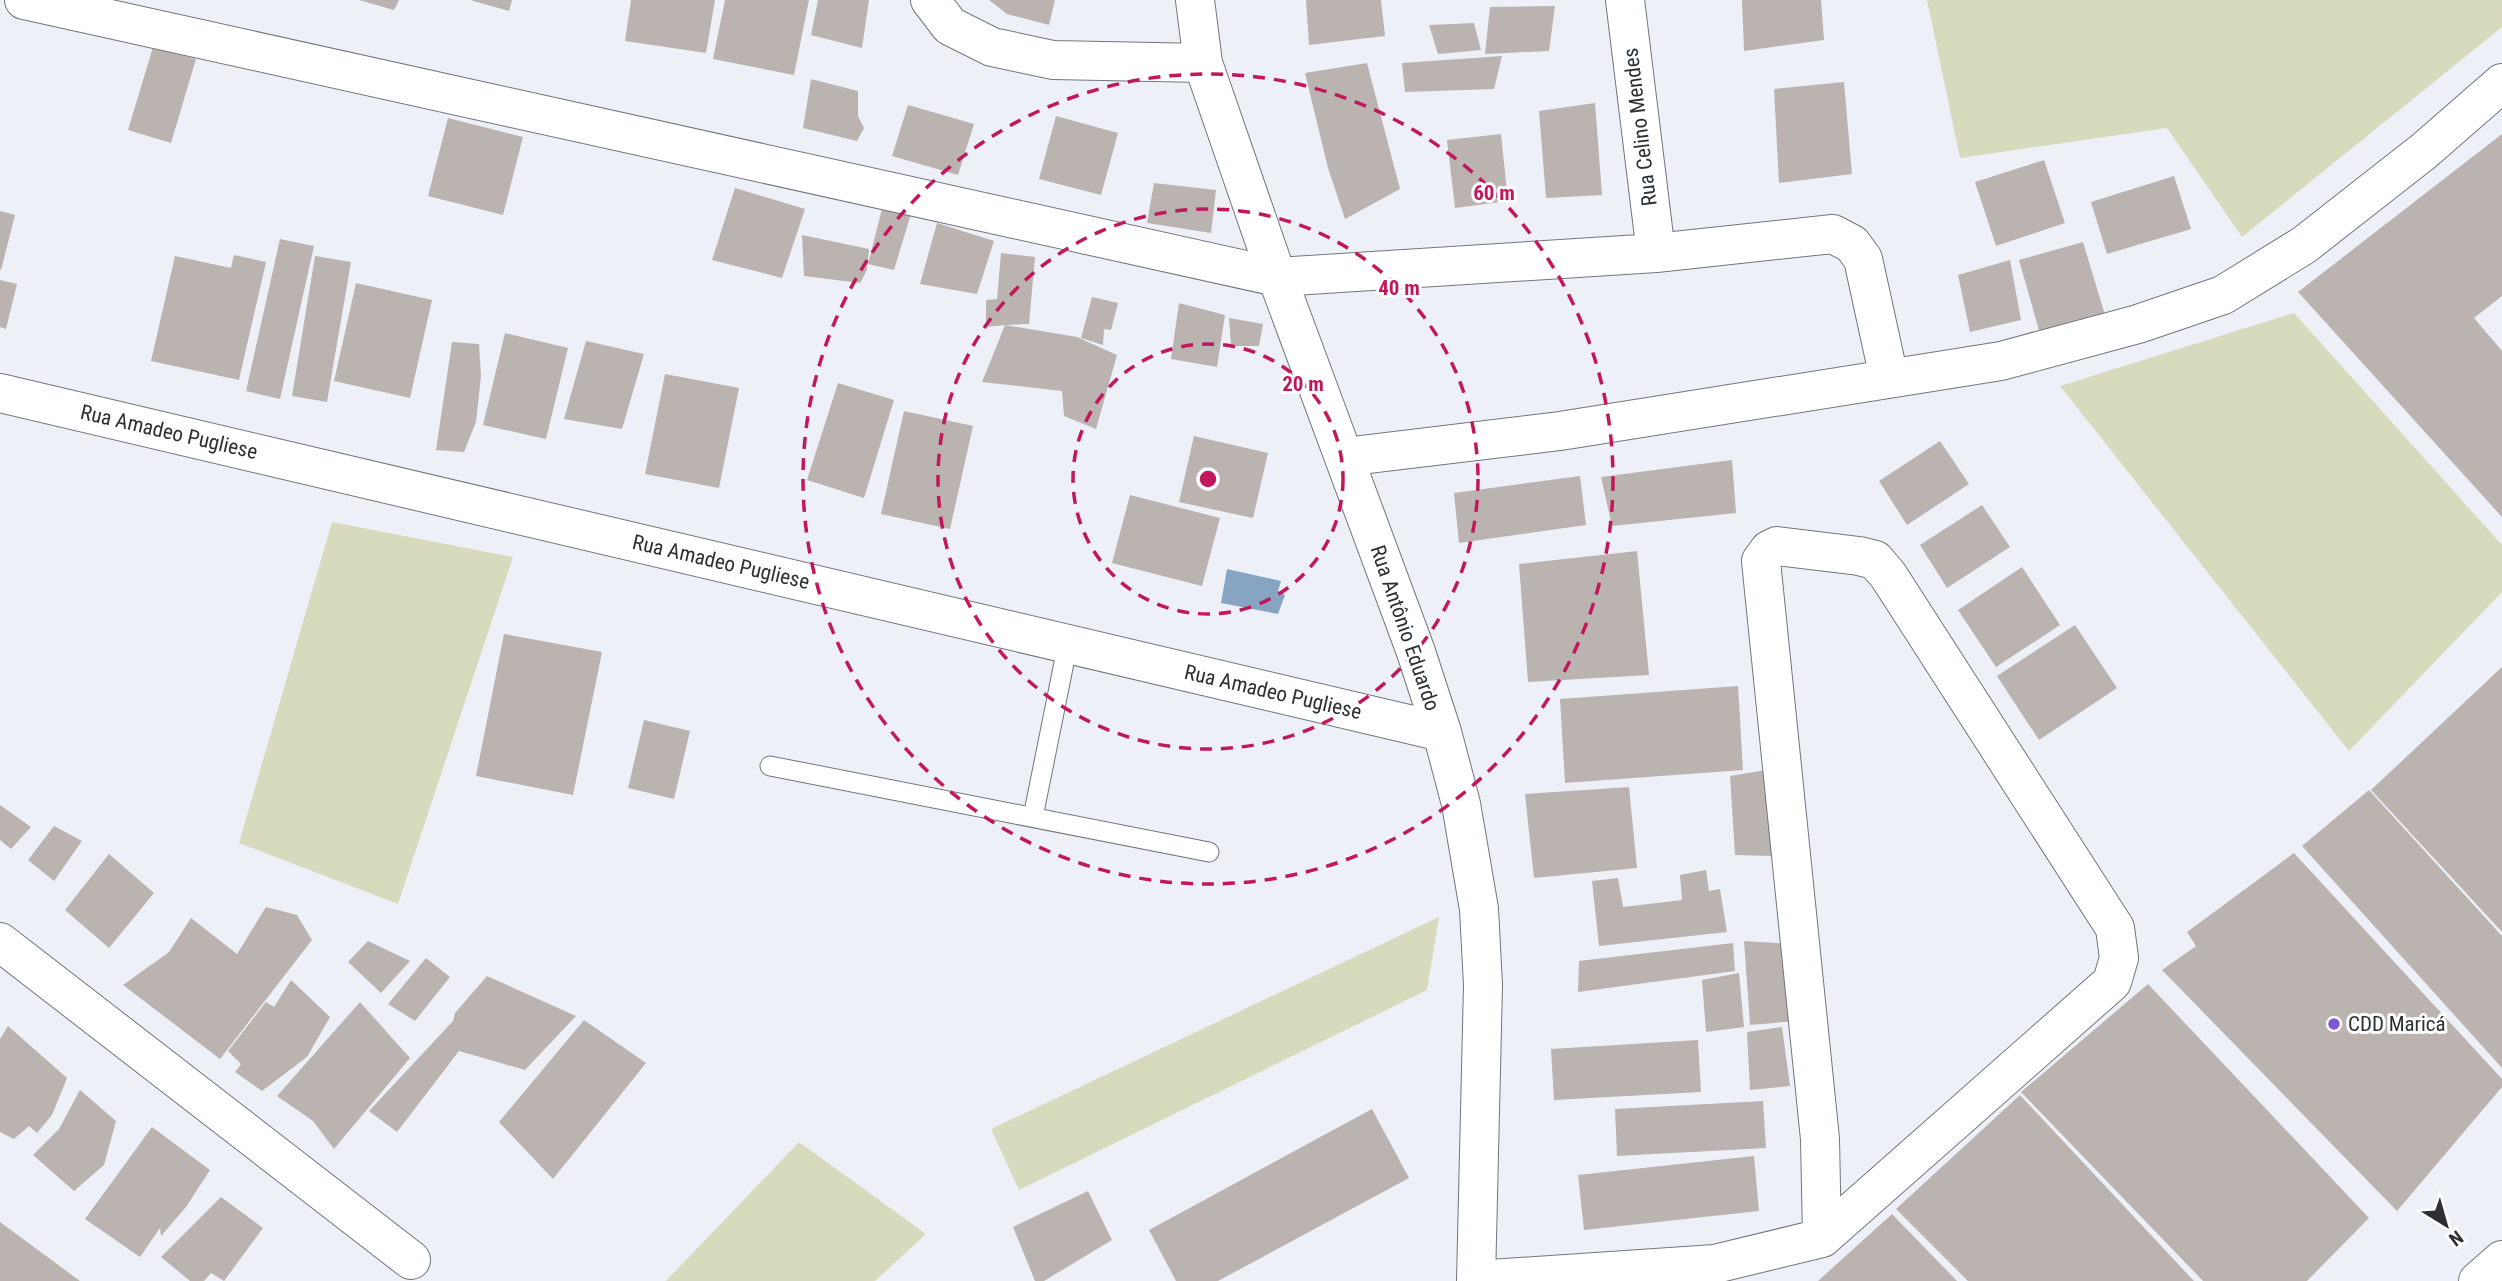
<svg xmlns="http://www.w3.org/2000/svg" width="2502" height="1281" viewBox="0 0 2502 1281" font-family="'Roboto Condensed',sans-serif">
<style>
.green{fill:#d7dabd}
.water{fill:#87a5c2}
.building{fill:#bab3b0}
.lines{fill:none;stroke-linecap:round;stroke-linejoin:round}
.lane-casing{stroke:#72767b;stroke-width:21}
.street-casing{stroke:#72767b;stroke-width:40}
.highway-casing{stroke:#72767b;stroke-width:40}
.lane{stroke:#fff;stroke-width:19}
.street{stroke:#fff;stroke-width:38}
.highway{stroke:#fff;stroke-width:38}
.ring{fill:none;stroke:#c2185b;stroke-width:3.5;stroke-dasharray:12 9}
.poi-dot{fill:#8157d0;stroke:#fdfeff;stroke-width:2.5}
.labels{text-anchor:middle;stroke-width:6;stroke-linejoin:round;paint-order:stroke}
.street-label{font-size:21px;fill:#2d2f31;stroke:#fdfeff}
.poi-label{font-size:21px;fill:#2d2f31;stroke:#fdfeff;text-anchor:start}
.centre{fill:#c2185b;stroke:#fdfeff;stroke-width:3.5}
.ring-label{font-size:21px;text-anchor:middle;font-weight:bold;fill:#c2185b;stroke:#fdfeff;stroke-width:6;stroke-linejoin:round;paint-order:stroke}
</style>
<rect width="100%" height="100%" fill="#edf1f7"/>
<!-- green -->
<path class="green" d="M1927,0h575v27l-260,210 -75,-109 -207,30z
M2294,313l208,232v47l-153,159 -289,-365z
M332,522l181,35 -115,347 -159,-61z
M1439,917l-12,73 -408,200 -28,-61z
M799,1142l127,92 -51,47h-209z"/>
<!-- water -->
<path class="water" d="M1227,569l54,12 -3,10 7,4 -7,19 -57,-11z"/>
<!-- building -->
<path class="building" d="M359,0h40l-5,10z
M470,0h42l-3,11z
M631,0h84l-9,53 -81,-12z
M725,0h84l-15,75 -81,-16z
M818,0h51l-7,48 -51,-13z
M989,0h66l-6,25 -42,-11z
M1306,0h75l4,36 -76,9z
M1742,0h79l3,40 -80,11z
M1555,6l-6,45 -64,3 5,-47z
M1474,23l7,27 -43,4 -9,-29z
M153,47l43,12 -25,84 -43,-13z
M1502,56l-8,33 -89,3 -3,-29z
M1367,63l33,126 -55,30 -17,-51 -23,-95z
M811,79l47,12v25l6,12 -7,13 -54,-13z
M1844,82l8,92 -73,9 -5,-94z
M1595,103l7,92 -56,3 -7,-87z
M908,105l66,19 -16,51 -66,-19z
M1056,116l62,17 -17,62 -62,-16z
M448,118l75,19 -20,78 -75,-19z
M1501,134l7,67 -53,7 -8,-68z
M2502,134v162l-28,22 28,33v166l-204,-225z
M2044,160l21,63 -69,23 -21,-64z
M2174,176l17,53 -84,25 -16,-52z
M1154,183l62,7 -5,43 -64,-10z
M735,188l70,21 -23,69 -70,-18z
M885,197l28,10 -19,63 -26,-6z
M0,211l15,4 -14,55h-1z
M937,223l57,18 -17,53 -57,-10z
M802,235l67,14 -2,21 -7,13 -56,-7z
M280,239l34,7 -34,153 -34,-8z
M2083,242l22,73 -65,19 -21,-74z
M1001,253l34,4 -6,67 -24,1 72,12 40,18 -21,74 -32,-13 -2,-25 -80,-9 23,-57 -19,2v-27l11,-1z
M234,255l32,7 -27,118 -88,-19 24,-105 56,12z
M315,256l36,6 -24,140 -35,-6z
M2010,260l11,60 -51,12 -12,-57z
M0,280l17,4 -11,45 -6,-2z
M356,283l76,17 -22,98 -76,-17z
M1092,297l26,6 -7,27 -7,-1 -1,16 -22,-7z
M1179,303l46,12 -8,52 -46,-8z
M1229,318l34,6 -4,22h-28z
M505,333l63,15 -22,91 -63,-14z
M586,341l58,13 -22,75 -58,-10z
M452,342l27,2 2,32 -5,46 -12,30 -28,-2z
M665,374l74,14 -20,100 -74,-14z
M838,383l56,17 -30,98 -57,-18z
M904,411l69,15 -23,103 -69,-15z
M1194,436l74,17 -15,65 -74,-16z
M1940,441l29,43 -62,41 -28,-44z
M1732,460l4,53 -124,13 -11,-49z
M1580,476l6,49 -127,18 -5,-50z
M1130,495l90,23 -18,68 -90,-23z
M1982,505l28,42 -63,41 -27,-43z
M1637,551l12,124 -121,7 -9,-118z
M2022,567l38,58 -64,42 -38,-57z
M2075,625l42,63 -78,52 -42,-64z
M504,634l98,18 -29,143 -97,-19z
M2502,667v265l-131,-142z
M1738,686l5,84 -178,13 -5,-84z
M644,720l46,11 -16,68 -46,-11z
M1766,770l9,86 -40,-1 -5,-79z
M1629,787l8,81 -103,10 -9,-84z
M2369,790l133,146v132l-200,-222z
M0,805l31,22 -20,22 -11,-9z
M54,826l28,15 -28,40 -26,-21z
M2294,853l208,226v8l-105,124 -235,-241 34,-24 -9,-14z
M109,854l45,39 -45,55 -44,-38z
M1706,870l3,21 11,-2 7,43 -128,14 -7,-65 26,-3 5,29 59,-7 -2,-25z
M266,907l31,8 15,25 -92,119 -97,-74 46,-33 22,-34 46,36z
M368,941l42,20 -29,32 -33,-31z
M1744,941l47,3 6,77 -47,4z
M1733,943l2,28 -157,21 1,-31z
M426,958l24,19 -35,44 -27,-17z
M1739,973l5,54 -38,5 -4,-52z
M487,976l89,40 -51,54 -66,-19 -62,81 -28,-21 84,-90 2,-8z
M291,980l39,37 -23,40 -45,34 -27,-19 6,-8 -13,-13 38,-49 8,5z
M2148,984l221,234 -62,63h-104l-182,-189z
M360,1002l50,56 -76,91 -21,-28 -36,-25z
M584,1020l62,43 -93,116 -54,-57z
M8,1026l59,52 -15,37 -15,18 -8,-7 -15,13 -14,-7v-93z
M1782,1027l8,59 -40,4 -3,-58z
M1698,1040l3,52 -147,8 -3,-51z
M80,1090l36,31 -12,44 -30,26 -41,-36 26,-26z
M2020,1095l174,186h-226l-72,-72z
M1763,1101l3,47 -149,8 -2,-47z
M1372,1109l37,69 -191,103h-42l-27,-51z
M152,1127l58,43 -24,37 -25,29 -1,-8 -20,29 -55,-38z
M1754,1156l5,55 -175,19 -6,-55z
M1088,1191l24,49 -68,41h-9l-22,-54z
M221,1197l42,31 -39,53 -13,-8 -7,8h-14l-29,-24z
M1892,1214l65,67h-139z
M0,1222l80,59h-80z"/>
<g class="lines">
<defs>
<path id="lane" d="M770,766l439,86
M1033,817l35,-174"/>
<path id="street" d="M24,0l1253,277 379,-24 177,-19 19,10 11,15 26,119
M930,0l20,26 42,21 61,13 150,3
M1195,0l8,63 74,214 139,375 26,80 19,72 18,105 4,76 -7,296
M1625,0l31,253
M0,393l1442,339
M1344,457l216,-26 441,-70 137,-37 85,-29 81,-50 120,-94 78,-68
M0,942l411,318
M1476,1280l239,-16 107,-26 -2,-99 -59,-578 8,-11 8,-4 82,10 16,4 13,15 227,353 4,30 -7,24 -290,256"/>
<path id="highway" d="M2478,1281l24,-21"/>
</defs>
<!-- lane casing -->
<use href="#lane" class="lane-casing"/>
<!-- street casing -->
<use href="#street" class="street-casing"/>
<!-- highway casing -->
<use href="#highway" class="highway-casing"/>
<!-- lane -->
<use href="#lane" class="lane"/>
<!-- street -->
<use href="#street" class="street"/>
<!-- highway -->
<use href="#highway" class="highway"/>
</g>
<!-- distance rings -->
<g class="ring">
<circle cx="1208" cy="479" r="135"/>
<circle cx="1208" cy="479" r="270"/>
<circle cx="1208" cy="479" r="405"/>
</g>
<!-- markers -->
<circle class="poi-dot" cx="2334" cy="1024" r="7"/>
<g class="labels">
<!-- street labels -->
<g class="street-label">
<text transform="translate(1640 127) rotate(-97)" y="7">Rua Celino Mendes</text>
<text transform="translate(169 432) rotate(13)" y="7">Rua Amadeo Pugliese</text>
<text transform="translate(721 562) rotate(13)" y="7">Rua Amadeo Pugliese</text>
<text transform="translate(1405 628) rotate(71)" y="7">Rua Antônio Eduardo</text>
<text transform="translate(1273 692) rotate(13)" y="7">Rua Amadeo Pugliese</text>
</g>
<!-- poi labels -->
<g class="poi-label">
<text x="2348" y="1031">CDD Maricá</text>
</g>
</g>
<circle cx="1208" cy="479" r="10" class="centre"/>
<g class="ring-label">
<text x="1494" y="200">60 m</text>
<text x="1399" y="295">40 m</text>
<text x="1303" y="391">20 m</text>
</g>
<!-- north arrow -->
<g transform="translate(2446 1225) rotate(143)" stroke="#fdfeff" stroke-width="5" paint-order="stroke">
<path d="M0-5L12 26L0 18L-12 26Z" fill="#2d2f31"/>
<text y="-10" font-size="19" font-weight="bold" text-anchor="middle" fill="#2d2f31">N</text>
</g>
</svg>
